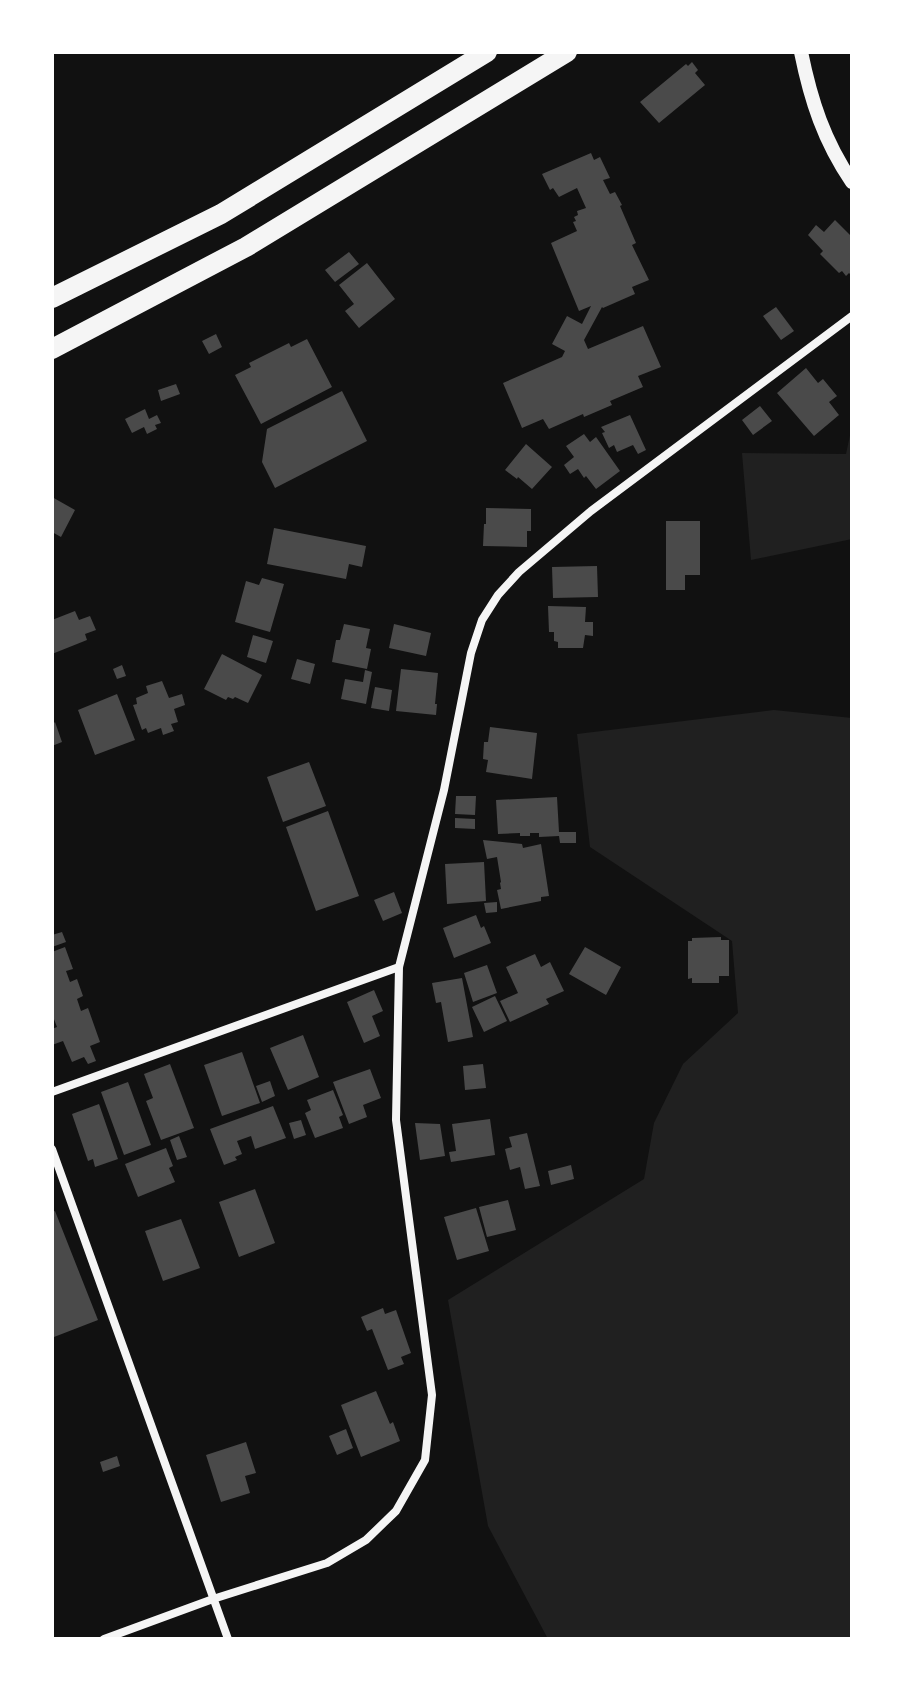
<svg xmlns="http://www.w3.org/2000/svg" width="904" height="1691" viewBox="0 0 904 1691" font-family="Ubuntu,sans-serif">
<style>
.green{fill:#202020}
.building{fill:#4a4a4a}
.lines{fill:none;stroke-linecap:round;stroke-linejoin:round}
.minor{stroke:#f5f5f5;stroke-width:8}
.tertiary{stroke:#f5f5f5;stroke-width:14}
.trunk{stroke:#f5f5f5;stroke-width:20}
</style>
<rect width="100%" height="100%" fill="#111"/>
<!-- green -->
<path class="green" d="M852,426v113l-101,21 -9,-107 104,1z
M774,710l78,8v921h-304l-60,-113 -40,-226 196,-121 10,-56 29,-59 55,-51 -6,-72 -142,-94 -13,-113z"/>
<!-- building -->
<path class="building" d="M692,62l6,8 -3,3 10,12 -46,38 -19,-21 46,-38 2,2z
M591,153l3,7 6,-3 10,21 -7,2 7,14 5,-2 7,13 -2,1 16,37 -4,2 17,35 -17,7 3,7 -32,14 -1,-1 -18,33 4,9 55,-23 18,41 -23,9 5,11 -33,14 2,4 -28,12 -1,-3 -34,15 -6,-10 -21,9 -19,-45 59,-26 3,-6 -13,-7 15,-28 15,8 9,-18 -12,5 -28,-68 26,-12 -4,-9 3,-1 -2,-4 4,-2 -1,-4 9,-3 -9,-20 -18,9 -6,-9 -3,2 -8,-16z
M835,220l17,17v39l-3,-3 -3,3 -4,-5 -3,2 -19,-19 3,-3 -15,-16 8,-10 8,7z
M349,252l10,12 -24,18 -10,-12z
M367,263l28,36 -36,29 -14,-17 9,-7 -15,-19z
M776,307l18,24 -13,9 -18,-24z
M216,334l6,13 -13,7 -7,-13z
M307,339l25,48 -71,37 -26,-49 16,-8 -2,-4 40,-20 2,4z
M806,368l12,15 5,-4 14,17 -8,6 10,13 -25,21 -37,-43z
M176,384l4,10 -19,7 -3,-11z
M342,391l25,50 -92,47 -13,-26 5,-33z
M760,406l12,15 -19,14 -11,-15z
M145,409l4,10 8,-4 4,8 -6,2 2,4 -10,5 -3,-7 -12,6 -7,-14z
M630,415l16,35 -8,4 -5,-9 -16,7 -3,-7 -5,3 -7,-15 3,-1 -4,-5z
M584,434l6,8 6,-5 24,34 -24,18 -10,-13 -2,2 -6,-9 -8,5 -6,-9 10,-8 -8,-11z
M526,444l26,23 -20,22 -14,-12 -1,2 -12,-9z
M52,497l23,13 -14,27 -9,-5z
M486,508l45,1v22h-4v16l-44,-1 1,-22h2z
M666,521h34v54h-15v15h-19z
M274,528l92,18 -4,21 -13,-3 -3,15 -79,-15z
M597,566l1,31 -45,1 -1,-31z
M262,578l22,6 -14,48 -35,-10 11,-41 13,4z
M548,606l38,1 -1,15h8v14l-8,-1 -2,13h-25v-6l-4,-1v-9h-5z
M75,611l4,9 11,-4 6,14 -11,4 2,6 -35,14v-34z
M344,624l26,5 -4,19 5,1 -4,20 -35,-7 4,-22h4z
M394,624l37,9 -5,23 -37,-8z
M253,635l20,6 -7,22 -19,-6z
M222,654l40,21 -14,28 -13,-6 -2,2 -5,-2 -2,3 -22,-11z
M297,659l18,5 -5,20 -19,-5z
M122,665l4,11 -9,3 -4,-10z
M401,669l37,4 -3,31h2l-1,11 -40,-4z
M365,670l7,2 -6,32 -25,-5 4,-20 18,3z
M162,681l7,17 13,-4 3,11 -11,4 4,13 -7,2 3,7 -11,4 -2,-7 -13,5 -2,-5 -4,2 -9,-25 4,-1 -1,-6 12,-5 -2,-7z
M375,687l17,3 -3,21 -18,-3z
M117,694l18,46 -40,15 -17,-45z
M55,722l7,20 -10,4v-21z
M490,727l47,6 -5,46 -46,-7 2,-12 -5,-1 1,-17h4z
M309,762l17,44 -43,16 -16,-45z
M456,796h20l-1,19 -20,-1z
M557,797l2,35h17v11h-16l-1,-7 -20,1v-4h-9v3h-10v-3l-22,1 -2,-34z
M328,811l31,85 -43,15 -30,-84z
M455,818l20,1v10l-20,-1z
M483,840l39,4 1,4 18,-4 8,52 -8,1v4l-40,8 -4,-19 4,-1 -1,-6 1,-1 -4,-25 -10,2z
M484,862l2,39 -39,3 -2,-40z
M394,892l8,21 -19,8 -9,-21z
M497,902v10l-11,1 -2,-10z
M476,915l5,13 3,-2 7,17 -37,15 -11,-30z
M62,932l4,10 -14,5v-12z
M721,937v3h8v36h-10v7h-27v-5l-4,1v-38h4v-3z
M65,947l8,22 -7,2 4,11 7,-3 6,17 -6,3 4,12 7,-3 12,34 -10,4 6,15 -8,3 -4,-7 -12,5 -9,-21 -11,4v-16l5,-2 -5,-13v-62z
M585,947l36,20 -15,28 -37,-21z
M535,954l6,13 9,-5 14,29 -18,8 3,5 -39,18 -10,-21 18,-8 -12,-26z
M487,965l10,28 -24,9 -9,-29z
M462,978l11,59 -25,5 -7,-40 -5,1 -4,-20z
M374,990l9,21 -11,5 8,20 -16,7 -17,-41z
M495,996l12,25 -23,11 -12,-25z
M303,1035l16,42 -31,13 -18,-42z
M242,1052l18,51 -38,13 -18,-51z
M170,1064l24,64 -33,12 -15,-39 7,-3 -9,-24z
M483,1064l3,24 -21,2 -2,-24z
M370,1069l11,29 -18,7 4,12 -18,7 -16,-42z
M270,1081l5,15 -13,6 -6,-16z
M128,1082l23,63 -27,10 -23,-63z
M333,1090l10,25 -4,2 4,11 -28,10 -10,-25 6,-3 -4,-10z
M99,1104l19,55 -23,8 -2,-8 -5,2 -16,-47z
M273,1106l13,32 -31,11 -4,-13 -14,5 5,13 -7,3 2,3 -13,5 -14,-36z
M490,1119l5,36 -44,7 -2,-10 7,-1 -4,-27z
M301,1120l5,15 -12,4 -5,-16z
M415,1123l25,1 5,32 -25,4z
M527,1133l13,53 -15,3 -5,-22 -10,3 -5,-21 7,-2 -3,-10z
M179,1136l8,21 -10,3 -7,-20z
M166,1148l7,18 -4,2 6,14 -37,15 -13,-33z
M571,1165l3,14 -23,6 -3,-14z
M255,1189l20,54 -36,14 -20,-55z
M508,1200l8,30 -29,7 -8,-30z
M476,1208l13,43 -32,9 -13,-43z
M55,1211l43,109 -44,17 -2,-6v-119z
M181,1219l19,49 -37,13 -18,-50z
M383,1308l2,6 11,-4 15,43 -10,4 3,7 -16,6 -16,-41 -5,2 -6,-14z
M376,1391l14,33 3,-2 7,19 -39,16 -20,-52z
M346,1429l7,19 -16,7 -8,-19z
M246,1442l10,31 -11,3 5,17 -29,9 -15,-47z
M117,1456l3,10 -17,6 -3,-10z"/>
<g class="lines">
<!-- minor -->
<path class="minor" d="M52,1092l347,-125
M52,1149l176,490
M104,1639l109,-40 114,-36 39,-23 30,-29 29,-51 7,-65 -36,-275 3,-153 45,-177 27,-137 11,-33 16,-25 21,-23 72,-61 261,-195"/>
<!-- tertiary -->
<path class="tertiary" d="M801,52c10,49 23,89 51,130"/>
<!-- trunk -->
<path class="trunk" d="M52,298l169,-84 266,-162
M52,349l194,-102 321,-195"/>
</g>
<!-- border -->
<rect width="904" height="1691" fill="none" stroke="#ffffff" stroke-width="108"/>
</svg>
